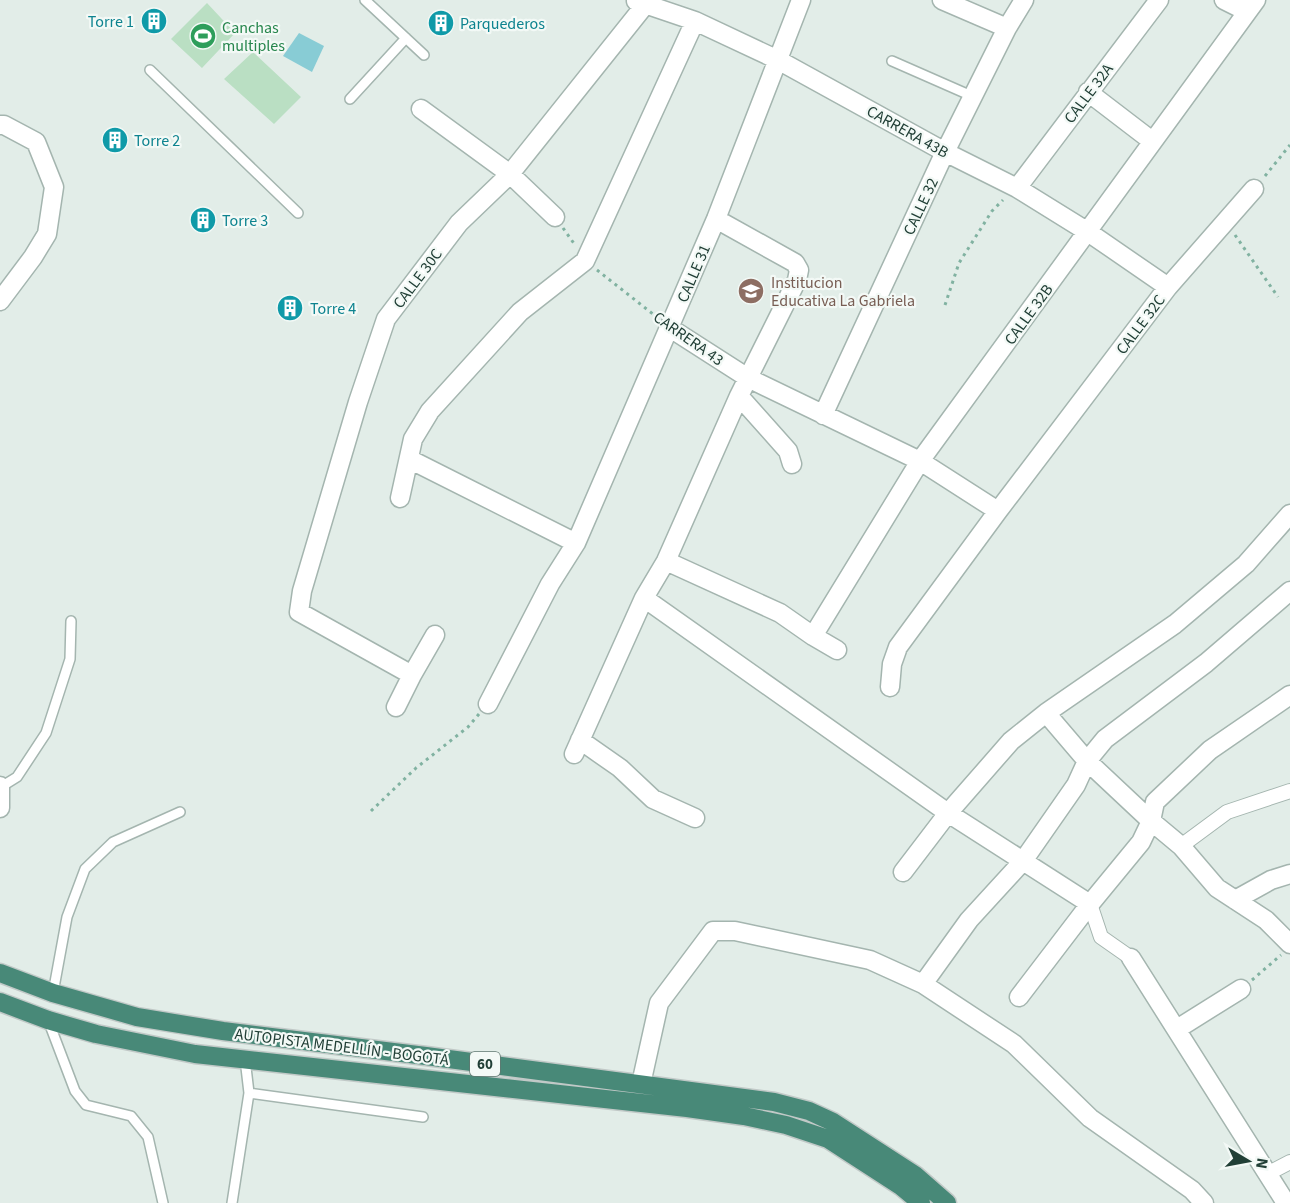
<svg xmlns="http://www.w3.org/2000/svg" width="1290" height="1203" viewBox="0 0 1290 1203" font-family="'Source Sans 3',sans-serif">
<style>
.grass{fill:#badfc3}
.water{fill:#88ccd5}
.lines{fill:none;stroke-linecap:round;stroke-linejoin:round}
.service-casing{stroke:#a4b5af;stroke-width:12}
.pedestrian-casing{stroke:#a4b5af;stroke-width:16}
.minor-casing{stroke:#a4b5af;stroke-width:21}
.trunk-casing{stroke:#c1c9c7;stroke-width:21}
.path{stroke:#81b2a1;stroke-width:3;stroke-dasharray:3 4.5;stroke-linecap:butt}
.service{stroke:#fff;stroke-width:9}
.pedestrian{stroke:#fff;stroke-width:14}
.minor{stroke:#fff;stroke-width:18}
.trunk{stroke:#488978;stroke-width:18}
.labels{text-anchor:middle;stroke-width:4.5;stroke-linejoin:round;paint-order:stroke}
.shield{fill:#f3f9f6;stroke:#607770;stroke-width:1.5}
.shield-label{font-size:15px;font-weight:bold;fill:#213f36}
.culture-label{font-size:16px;fill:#0d838f;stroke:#f3f9f6;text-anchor:start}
.leisure-label{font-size:16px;fill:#27864d;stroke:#f3f9f6;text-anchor:start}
.street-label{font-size:16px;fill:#213f36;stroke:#f3f9f6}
.education-label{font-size:16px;fill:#785e54;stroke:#f3f9f6;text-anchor:start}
</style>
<rect width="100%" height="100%" fill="#e2ede8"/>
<!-- grass -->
<path class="grass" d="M207,3l28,30 -33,35 -31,-29z
M253,52l48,45 -27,27 -50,-45z"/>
<!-- water -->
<path class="water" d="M299,33l25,13 -12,26 -29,-16z"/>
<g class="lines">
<defs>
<path id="service" d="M365,0l59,55
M892,61l82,36
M150,70l148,143
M350,99l56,-61
M1,787l16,-10 29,-44 24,-74 1,-38
M53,993l14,-76 18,-48 28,-27 67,-30
M48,1020l27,71 11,14 45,11 17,21 15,66
M249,1093l174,24
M232,1203l17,-110 -4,-34"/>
<path id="pedestrian" d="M1181,846l46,-34 63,-21
M1090,904l11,33 30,21
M1269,1173l21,-11"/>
<path id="minor" d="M942,0l65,28
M1224,0l22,11
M636,1l59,20 83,39 167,92 72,36 71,44 80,55
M1088,92l64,49
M421,109l89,65 45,43
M0,125h4l32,17 18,45 -7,47 -14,23 -33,44
M1017,188l142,-188
M670,328l78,50 172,83 78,50
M739,396l49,55 4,13
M823,415l122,-263 62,-124 17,-28
M409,459l167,84
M400,498l13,-59 17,-28 90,-99 65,-51 110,-240
M666,561l114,52 33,23 24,14
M644,598l304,215 142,91
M435,635l-23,40 -113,-63 3,-21 56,-189 28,-83 73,-96 51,-49 135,-169
M813,636l107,-175 336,-461
M890,687l2,-23 6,-17 100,-136 170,-224 86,-98
M488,704l62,-120 26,-41 140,-324 85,-219
M396,707l16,-32
M1046,713l41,48 64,60 30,25 36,42 49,32 24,24
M580,740l40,28 33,31 42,19
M574,754l70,-156 22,-37 73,-165 58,-116 2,-10 -4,-7 -79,-44
M0,786v22
M903,872l45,-59 63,-72 35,-28 129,-89 71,-60 44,-50
M1235,900l36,-20 19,-6
M1131,958l155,245
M923,984l46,-64 54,-59 53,-76 11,-24 18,-22 101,-76 84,-72
M1019,997l71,-93 51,-62 10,-21 4,-19 55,-52 80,-55
M1177,1029l64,-40
M641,1084l18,-81 54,-72h22l135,29 53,24 91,60 76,74 102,72 12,13"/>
<path id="trunk" d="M0,973l53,20 84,24 86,14 203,25 348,46 35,9 24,11 82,53 32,28
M0,1002l48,18 48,14 99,20 492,54 57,8 42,9 42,14 74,48 19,16"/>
</defs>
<!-- service casing -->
<use href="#service" class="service-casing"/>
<!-- pedestrian casing -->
<use href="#pedestrian" class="pedestrian-casing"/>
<!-- minor casing -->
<use href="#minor" class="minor-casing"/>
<!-- trunk casing -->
<use href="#trunk" class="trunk-casing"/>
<!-- path -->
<path class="path" d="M1265,176l25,-31
M563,228l12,17
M1235,235l43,62
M597,270l61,48
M945,305l14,-42 33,-52 11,-11
M371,811l45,-43 52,-41 11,-13
M1252,980l29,-25"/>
<!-- service -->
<use href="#service" class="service"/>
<!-- pedestrian -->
<use href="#pedestrian" class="pedestrian"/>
<!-- minor -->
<use href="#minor" class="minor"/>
<!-- trunk -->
<use href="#trunk" class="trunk"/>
</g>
<!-- icons -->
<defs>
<symbol id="building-disc" viewBox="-11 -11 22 22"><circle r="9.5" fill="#0f9aa8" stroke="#f3f9f6"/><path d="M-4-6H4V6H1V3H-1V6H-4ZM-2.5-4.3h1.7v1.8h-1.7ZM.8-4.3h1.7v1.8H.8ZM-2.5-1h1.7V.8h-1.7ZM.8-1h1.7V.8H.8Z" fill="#fff"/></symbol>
<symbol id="stadium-disc" viewBox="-11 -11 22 22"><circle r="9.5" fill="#2e9e5b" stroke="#f3f9f6"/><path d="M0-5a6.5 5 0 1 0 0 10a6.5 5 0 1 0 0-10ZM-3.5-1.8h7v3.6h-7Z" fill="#fff"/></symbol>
<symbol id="school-disc" viewBox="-11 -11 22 22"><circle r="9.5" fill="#8d6e63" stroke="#f3f9f6"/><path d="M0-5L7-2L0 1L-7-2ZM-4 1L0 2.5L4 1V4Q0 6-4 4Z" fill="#fff"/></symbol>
</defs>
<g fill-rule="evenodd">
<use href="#building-disc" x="139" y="6" width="30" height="30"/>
<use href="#building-disc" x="426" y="8" width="30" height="30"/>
<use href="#stadium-disc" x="188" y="21" width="30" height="30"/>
<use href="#building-disc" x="100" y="125" width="30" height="30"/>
<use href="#building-disc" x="188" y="205" width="30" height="30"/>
<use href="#school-disc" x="736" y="276" width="30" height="30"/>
<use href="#building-disc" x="275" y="293" width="30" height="30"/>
</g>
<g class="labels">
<!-- shield labels -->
<rect class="shield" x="470" y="1052" width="30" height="24" rx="4.5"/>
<g class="shield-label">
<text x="485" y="1069">60</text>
</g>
<!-- culture labels -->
<g class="culture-label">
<text x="134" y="27" text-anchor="end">Torre 1</text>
<text x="460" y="29">Parquederos</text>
<text x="134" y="146">Torre 2</text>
<text x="222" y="226">Torre 3</text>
<text x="310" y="314">Torre 4</text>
</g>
<!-- leisure labels -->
<g class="leisure-label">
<text x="222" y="33">Canchas<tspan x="222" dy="18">multiples</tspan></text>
</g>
<!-- street labels -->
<g class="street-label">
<text transform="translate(1088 93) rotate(-53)" y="6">CALLE 32A</text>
<text transform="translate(908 131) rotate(29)" y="6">CARRERA 43B</text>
<text transform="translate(920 206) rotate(-65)" y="6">CALLE 32</text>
<text transform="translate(693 273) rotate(-67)" y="6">CALLE 31</text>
<text transform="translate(417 278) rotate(-53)" y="6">CALLE 30C</text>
<text transform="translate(1028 314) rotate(-54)" y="6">CALLE 32B</text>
<text transform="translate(1140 324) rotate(-53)" y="6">CALLE 32C</text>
<text transform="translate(689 338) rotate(35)" y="6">CARRERA 43</text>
<text transform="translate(342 1046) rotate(7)" y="6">AUTOPISTA MEDELLÍN - BOGOTÁ</text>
</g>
<!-- education labels -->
<g class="education-label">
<text x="771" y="288">Institucion<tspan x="771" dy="18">Educativa La Gabriela</tspan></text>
</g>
</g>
<!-- north arrow -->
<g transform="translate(1248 1161) rotate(100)" stroke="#f3f9f6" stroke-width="4.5" paint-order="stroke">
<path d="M0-4.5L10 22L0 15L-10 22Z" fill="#213f36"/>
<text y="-9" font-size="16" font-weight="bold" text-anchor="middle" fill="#213f36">N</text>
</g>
</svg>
